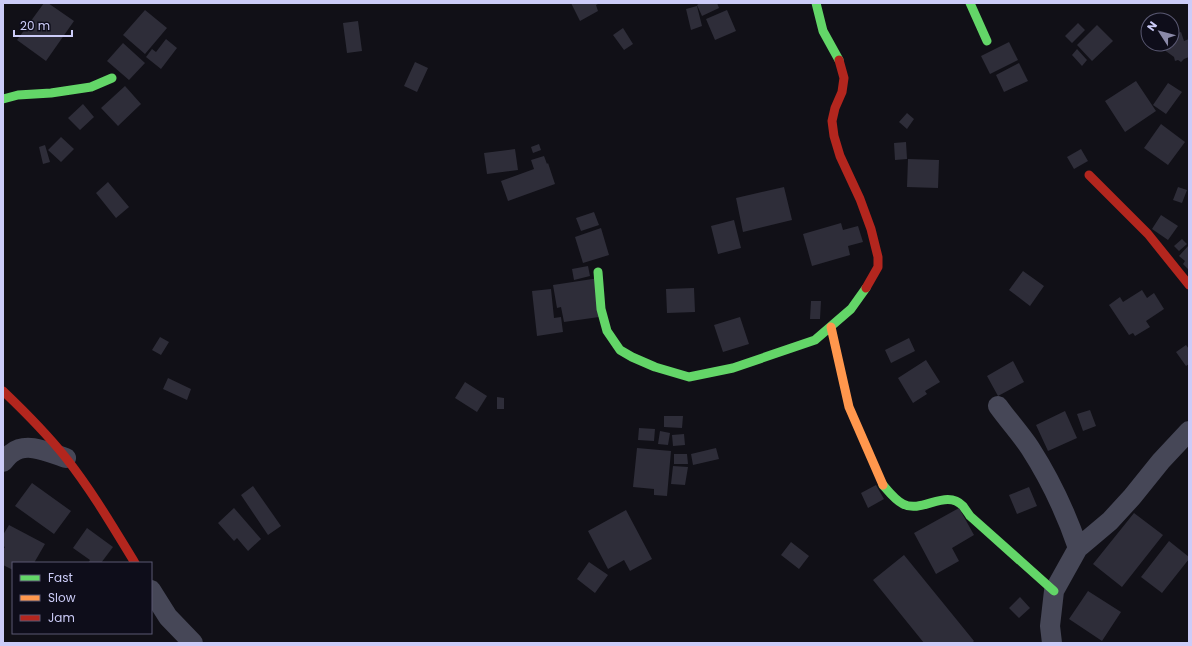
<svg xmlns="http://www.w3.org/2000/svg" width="1192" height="646" viewBox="0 0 1192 646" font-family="Poppins,sans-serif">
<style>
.building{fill:#2e2d39}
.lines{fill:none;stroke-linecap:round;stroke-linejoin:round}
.street{stroke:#464757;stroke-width:20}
.fast{stroke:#63d668;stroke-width:9}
.slow{stroke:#ff974d;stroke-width:9}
.jam{stroke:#b3261e;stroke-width:9}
</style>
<rect width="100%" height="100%" fill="#111017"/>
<!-- building -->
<path class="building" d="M44,3h4l26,18 -28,40 -29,-21z
M571,3h29l-4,2 2,6 -18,10z
M700,3h17l2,5 -17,8 -5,-11z
M697,6l5,20 -11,4 -5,-21z
M145,10l22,18 -22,26 -22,-19z
M727,10l9,21 -21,9 -9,-21z
M358,21l4,30 -15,2 -4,-30z
M1078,23l7,7 -13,13 -7,-7z
M1097,25l16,16 -21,20 -15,-16z
M623,28l10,16 -9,6 -11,-15z
M1181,32l3,9 5,-2v18l-5,2 -3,3 -3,-2 -3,1 -1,-4 -11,-8 4,-5h5v-9z
M166,39l11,9 -16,21 -15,-12 6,-8 4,3z
M1009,42l9,18 -28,14 -9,-18z
M123,43l22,20 -16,17 -22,-19z
M1077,49l10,11 -5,6 -10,-11z
M415,62l13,6 -11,24 -13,-6z
M1019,63l9,18 -24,11 -8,-17z
M1136,81l20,30 -31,21 -20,-31z
M1168,83l14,9 -16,22 -13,-9z
M125,86l16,18 -23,22 -17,-18z
M83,104l11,13 -14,13 -12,-12z
M907,113l7,6 -7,10 -8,-7z
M1161,124l24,18 -17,23 -24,-17z
M61,137l13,12 -13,13 -13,-12z
M906,142l1,17 -12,1 -1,-17z
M539,144l2,6 -8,3 -2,-6z
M45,145l5,17 -7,2 -4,-17z
M515,149l3,21 -31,4 -3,-21z
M1081,149l7,12 -14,8 -7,-12z
M544,156l3,8 1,-1 7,21 -47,17 -7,-20 33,-12 -3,-9z
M908,159l31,1 -1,28 -31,-1z
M108,182l21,25 -13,11 -20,-25z
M784,187l8,33 -49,12 -7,-34z
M1178,187l9,3 -5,13 -9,-3z
M594,212l5,13 -18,6 -5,-13z
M1161,215l17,11 -10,14 -16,-11z
M734,220l7,28 -23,6 -7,-28z
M841,223l2,7 15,-4 5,16 -15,4 2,9 -38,11 -9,-32z
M601,228l8,27 -26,8 -8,-26z
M1182,239l5,5 -8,7 -5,-5z
M1189,245v25l-6,-6 2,-3 -6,-5z
M588,266l2,10 -16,4 -2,-11z
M1023,271l21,15 -14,20 -21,-16z
M599,278v39l-35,5 -3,-15 -4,1 -4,-23z
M694,288l1,24 -28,1 -1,-24z
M551,289l3,29 7,-1 2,15 -26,4 -5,-45z
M1142,290l5,8 7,-5 10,16 -18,12 4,6 -15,9 -2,-3 -4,2 -20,-30 11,-8 3,5z
M811,301h10l-1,18h-10z
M740,317l9,27 -26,8 -9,-27z
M160,337l9,5 -8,13 -9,-5z
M909,338l6,13 -24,12 -6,-13z
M1186,345l3,4v15l-3,2 -10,-14z
M926,360l14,22 -15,9 2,3 -14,9 -15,-25z
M1013,361l11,21 -26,14 -11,-20z
M168,378l23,11 -4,11 -24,-11z
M465,382l22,14 -10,16 -22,-14z
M497,397l7,1v11h-7z
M1090,410l6,16 -13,5 -6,-17z
M1065,411l12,27 -29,13 -12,-26z
M664,416h19l-1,12 -18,-1z
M639,428l16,1 -1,12 -16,-1z
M660,431l10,2 -2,12 -10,-1z
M684,434l1,11 -12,1 -1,-11z
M637,448l34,3 -4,45 -13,-1v-6l-21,-2z
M716,448l3,11 -26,6 -2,-11z
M674,454h13l1,10h-14z
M673,466l15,1 -3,18 -14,-1z
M32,483l39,28 -17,23 -39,-28z
M876,485l8,14 -16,9 -7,-15z
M253,486l28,40 -13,9 -27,-40z
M1029,487l8,19 -20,8 -8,-19z
M234,508l27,31 -13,12 -11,-13 -3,3 -16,-18z
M959,508l15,27 -22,13 7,13 -23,13 -22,-41z
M626,510l26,49 -22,12 -6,-11 -16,9 -20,-38z
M1134,513l29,22 -41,52 -29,-23z
M9,525l36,19 -11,19h-21v7l-10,-5v-15l2,-3 -2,-1v-11z
M87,528l26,19 -12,16h-13l2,-3 -17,-12z
M1169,541l20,16v2l-27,34 -21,-16z
M791,542l18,14 -10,13 -18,-14z
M904,555l70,86 -2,2h-48l-51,-63z
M589,562l19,13 -13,18 -18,-14z
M1088,591l33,21 -19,29 -33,-22z
M1020,597l10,11 -11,10 -10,-10z"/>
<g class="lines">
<!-- street -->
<path class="street" d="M998,406c10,14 22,27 32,42 20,31 36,65 48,100
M3,462c3,-3 5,-7 9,-9 15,-12 38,0 54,5
M151,590l17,27 25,26
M1052,643l-2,-17 4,-35 24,-43 32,-27 22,-24 29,-36 28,-30"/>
<!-- fast -->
<path class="fast" d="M816,3l7,28 16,29
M970,3l17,38
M3,99l15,-4 33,-2 40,-6 21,-9
M598,272l3,37 6,22 13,19 12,7 23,10 34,10 44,-9 82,-28 36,-31 15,-21
M883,485c6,7 12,15 20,19 19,10 43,-16 60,2 2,3 5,7 7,10l84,75"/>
<!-- slow -->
<path class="slow" d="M831,327l18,80 34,78"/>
<!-- jam -->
<path class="jam" d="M839,60l5,18 -2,14 -7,16 -3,13 2,15 6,20 20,43 11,30 7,28v10l-12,21
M1089,175l59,59 41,51
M3,391c22,21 44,43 63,67 26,33 47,69 69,105"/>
</g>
<!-- border -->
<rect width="1192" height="646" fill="none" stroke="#ccccf8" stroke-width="8"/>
<!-- legend -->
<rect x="12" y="562" width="140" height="72" fill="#0e0d1a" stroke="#5a5973"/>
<rect x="20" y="575" width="20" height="6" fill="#63d668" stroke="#5a5973"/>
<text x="48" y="582" font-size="12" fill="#ccccf8">Fast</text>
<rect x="20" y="595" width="20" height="6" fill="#ff974d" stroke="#5a5973"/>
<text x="48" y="602" font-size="12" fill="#ccccf8">Slow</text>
<rect x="20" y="615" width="20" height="6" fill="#b3261e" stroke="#5a5973"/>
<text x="48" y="622" font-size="12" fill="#ccccf8">Jam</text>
<!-- north arrow -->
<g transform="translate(1160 32) rotate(306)"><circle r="19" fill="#0e0d1a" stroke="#5a5973"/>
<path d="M0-3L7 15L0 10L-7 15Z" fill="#8b8aa9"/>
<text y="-6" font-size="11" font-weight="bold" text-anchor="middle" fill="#ccccf8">N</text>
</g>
<!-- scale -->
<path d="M14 30v6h58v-6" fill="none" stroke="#ccccf8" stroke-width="2"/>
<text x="20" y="30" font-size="12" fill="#ccccf8" stroke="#0e0d1a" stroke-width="3" paint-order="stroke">20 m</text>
</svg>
